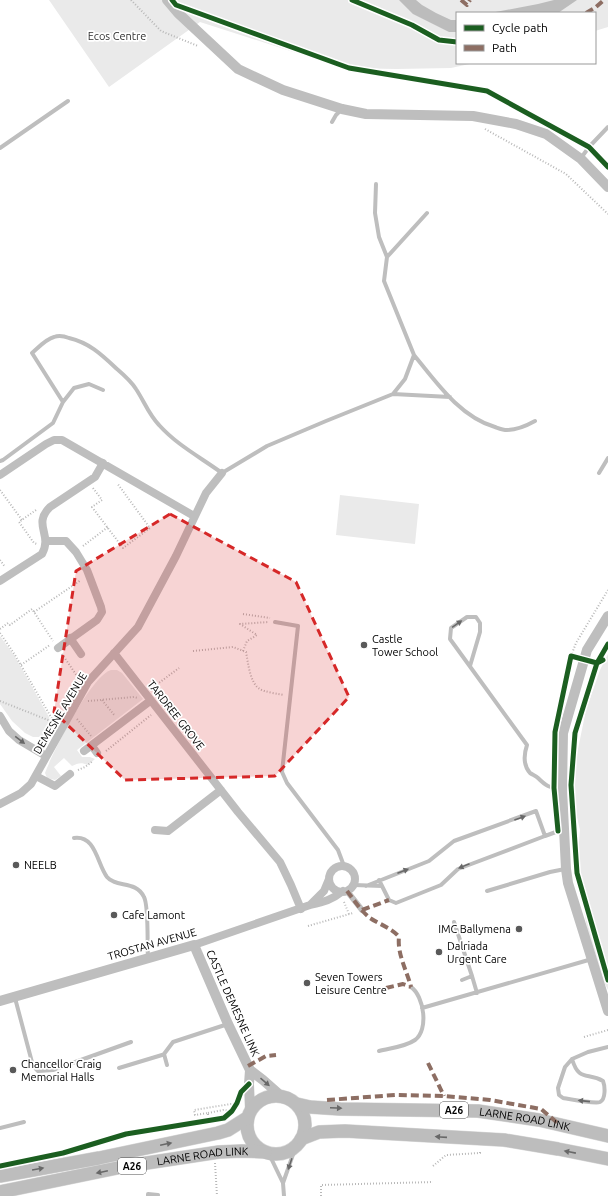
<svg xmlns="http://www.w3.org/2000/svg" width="608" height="1196" viewBox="0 0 608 1196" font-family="Ubuntu,sans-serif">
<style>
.green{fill:#eaeaea}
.water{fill:#bcbcbc}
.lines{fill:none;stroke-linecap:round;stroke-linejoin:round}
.primary-casing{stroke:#dbdbdb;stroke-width:14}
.path{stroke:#b8b8b8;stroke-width:2;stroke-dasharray:1 2;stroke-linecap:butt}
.service{stroke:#bebebe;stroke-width:4}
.pedestrian{stroke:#bebebe;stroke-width:6}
.minor{stroke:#bebebe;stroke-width:8}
.tertiary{stroke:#bebebe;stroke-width:10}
.primary{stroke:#bdbdbd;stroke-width:13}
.quiet{stroke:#8d6e63;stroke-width:4;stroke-dasharray:8 4;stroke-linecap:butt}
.cycleway-casing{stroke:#fff;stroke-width:8}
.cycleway{stroke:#1b5e20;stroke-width:5}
.oneway{fill:#686868}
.marked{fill:#d62828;fill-opacity:0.2;stroke:#d62828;stroke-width:3;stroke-dasharray:8 5;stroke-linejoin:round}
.poi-dot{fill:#595959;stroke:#fff;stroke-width:1.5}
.labels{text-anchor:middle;stroke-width:3.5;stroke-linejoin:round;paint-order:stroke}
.shield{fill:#fff;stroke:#4c4c4c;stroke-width:1}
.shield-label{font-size:10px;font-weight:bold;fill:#000}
.park-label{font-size:11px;fill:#303030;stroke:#fff}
.poi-label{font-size:11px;fill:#000;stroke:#fff;text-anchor:start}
.street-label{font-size:11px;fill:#000;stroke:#fff}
</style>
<rect width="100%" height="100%" fill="#fff"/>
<!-- green -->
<path class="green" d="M49,0h559v27l-13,4v-18h-138v50h17l-23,5 -55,1 -53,-1 -143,-46 -91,65z
M340,495l79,9 -4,40 -79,-9z
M0,636l14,19 35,62 2,9 -6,9 -5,2h-7l-8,-4 -13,-12 -12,-17z
M608,654v336l-16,-31 -15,-91 3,-38 -10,-42 16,-78 14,-40z
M111,670h6l5,3 21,26 -66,51 5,7h8l5,2 -7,6c-7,-3 -10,-2 -16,1l-8,-8 -10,9 7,9 -6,4 -8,-2 -2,-5c8,-21 46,-97 66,-103z"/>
<!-- water -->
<path class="water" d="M399,0h17l6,5 14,8 15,7h6v12h-8l-36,-18z
M554,0h23l-19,13h-68l48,-9z"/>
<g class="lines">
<defs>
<g id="primary">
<circle cx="276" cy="1125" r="29"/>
<path id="s1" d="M297,1104l13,3 30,2 138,2 61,9 69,16"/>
<path d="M301,1139l18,-7 26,-1 159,9 54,9 50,10"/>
<path d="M0,1176l99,-18 119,-25 10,-3 19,-12"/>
<path id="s2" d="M0,1192l127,-26 92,-14 23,-1 23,1"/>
</g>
</defs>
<!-- primary casing -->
<use href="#primary" class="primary-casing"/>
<!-- path -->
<path class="path" d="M131,0l30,31 37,15
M485,129l81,45 42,40
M93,488l9,12 -10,7 31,41 27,-20 -33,-45
M0,490l22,30
M36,510l-17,12 15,21 3,1
M83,546l25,-19
M0,560l5,7
M34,612l47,-32
M243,614l27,4
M0,629l8,-6 2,2 22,-16 21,32
M0,633l15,22 40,69
M193,651l40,-4 13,5c2,10 4,32 14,37 4,3 19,5 24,6
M243,651l4,-10 10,-6 -17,-11 29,-2
M62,654l17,25
M571,656l5,-13 32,-53
M21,665l29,-20
M152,688l27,-20
M102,700l13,16
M0,701l53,21
M88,701l46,-4 4,1
M77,719l14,17
M106,751l45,-36
M78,770l7,-3 8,-6
M344,902l5,12
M308,926l45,-13
M584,1037l24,-7
M208,1113l15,-3 9,1
M208,1115v-2l-13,2 -1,-5 43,-7
M215,1163l2,33
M433,1166l13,-11 34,-2v-3
M321,1196v-11l112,-3"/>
<!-- service -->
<path class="service" d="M332,122l4,-7 6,-6
M0,148l68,-47
M581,158l8,-11 19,-20
M376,184l-1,29 4,24 8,20
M414,355c22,27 46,62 81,72 3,1 8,3 12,3 10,0 19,-4 28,-9
M393,394l57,3
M63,402l11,-14 15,-4 14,6
M0,461l3,-1 50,-37 10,-21 -31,-49c7,-6 14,-14 22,-16 5,-2 10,-1 15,1 21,5 33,17 48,31 7,6 14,12 19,20 8,12 13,26 23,36 18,20 41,32 63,48l45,-27 59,-25 67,-27 12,-15 9,-24 -30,-74 3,-24 40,-44
M599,473l9,-15
M275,622l23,4 -16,146 5,11 51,67 6,16
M470,666l10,-34v-9l-4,-6h-9l-16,11 -1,11 77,106c-3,9 -4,20 3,28 3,2 6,3 8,5 9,9 11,9 23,11
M545,836l19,-7
M74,838c22,-3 23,26 33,39 9,11 29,3 37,20 5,9 3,48 4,61
M354,885l28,1
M366,886l63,-25 25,-20 82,-30 9,25 -87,33 -17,16 -45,18 -7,-3 -10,-20
M487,891l63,-19 15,-3
M454,922l18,54
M462,980l10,-4 5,17
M15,998l18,68 5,5 15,-1 78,-28
M422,1008l170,-49
M379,1051c11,-3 26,-4 36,-11 14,-10 9,-44 -4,-53
M164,1054l3,11
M572,1059c7,23 15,13 31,22 2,5 3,18 -3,21 -5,2 -31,-3 -37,-4l-4,-3 -1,-7 7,-21 7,-8 16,-7 20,-5
M119,1068l43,-13 2,-1 9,-12 55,-18
M0,1128l24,-6
M269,1154l14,29 1,13
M283,1183l13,-37
M148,1196v-2l10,1"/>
<!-- pedestrian -->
<path class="pedestrian" d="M347,891l15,19"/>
<!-- minor -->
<path class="minor" d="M0,475l46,-31 8,-4h8l132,76
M46,541h20l10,11 11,18 14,37 1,5 -5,8 -39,28
M0,581l42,-27c11,-20 -10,-29 8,-47l45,-30 8,-14
M70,638l11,16
M114,653l124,159 42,50 11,23 10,24
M0,716l9,15 10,9 27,16
M92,746l5,7
M84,751l66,-50
M36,776l19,10 15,-12
M0,804l21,-11 10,-9 57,-102 50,-55 38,-71 30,-63 16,-20
M155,830l13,1 53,-41
M329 879a13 13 0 1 1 26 0a13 13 0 1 1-26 0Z
M310,905l14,-14 5,-12
M194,945l116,-40c13,-3 22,-5 33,-14"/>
<!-- tertiary -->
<path class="tertiary" d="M167,0l11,13 60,56 45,21 59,19 24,5 107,2 43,8 30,10 35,25 27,28
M608,616l-21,34 -24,83 -1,56 4,80 2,14 40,128
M0,1001l194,-56 34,79 22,46 13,10 17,15
M250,1110l-1,-26 1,-14"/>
<!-- primary -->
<use href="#primary" class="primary"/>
<!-- quiet -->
<path class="quiet" d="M461,0l6,5 3,-5
M586,13l10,-6 8,-7
M347,891c7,9 14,20 23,27 9,6 23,11 29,19 -2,17 8,34 12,50
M362,910l27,-10
M386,988l17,-4 8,3
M428,1063l16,33
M248,1066l18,-10 10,-1
M327,1100l68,-5 49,1 46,4 51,9 19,16"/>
<defs>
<path id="cycleway" d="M172,0l4,5 173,63 138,23 102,56 19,20
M352,0l60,25 27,15 18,2
M608,644l-11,19 -22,70 -4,52 6,88 31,107
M558,831l-4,-43 1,-56 16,-76 26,7 6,-3
M0,1166l63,-13 63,-19 98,-16 8,-7 5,-8 4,-11 8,-8"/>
</defs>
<!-- cycleway casing -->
<use href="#cycleway" class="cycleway-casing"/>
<!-- cycleway -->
<use href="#cycleway" class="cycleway"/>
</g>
<!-- one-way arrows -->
<defs><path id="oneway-solid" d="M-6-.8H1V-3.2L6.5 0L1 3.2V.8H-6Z"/></defs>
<g class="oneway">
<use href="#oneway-solid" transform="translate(457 624) rotate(-35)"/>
<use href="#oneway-solid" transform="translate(20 740) rotate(37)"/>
<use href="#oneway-solid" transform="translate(520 818) rotate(-20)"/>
<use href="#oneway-solid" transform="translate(464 866) rotate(158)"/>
<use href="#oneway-solid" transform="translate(403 871) rotate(-21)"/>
<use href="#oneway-solid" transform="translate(265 1082) rotate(41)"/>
<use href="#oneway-solid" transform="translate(584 1101) rotate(-174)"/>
<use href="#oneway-solid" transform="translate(336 1108) rotate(2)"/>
<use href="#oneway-solid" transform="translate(441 1137) rotate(-176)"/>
<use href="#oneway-solid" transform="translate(166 1144) rotate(-12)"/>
<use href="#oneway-solid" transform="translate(570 1152) rotate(-169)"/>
<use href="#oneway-solid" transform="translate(290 1164) rotate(109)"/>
<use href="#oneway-solid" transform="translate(38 1169) rotate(-10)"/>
<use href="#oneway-solid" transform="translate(102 1172) rotate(168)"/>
</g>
<!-- marked area -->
<path class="marked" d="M170,514l126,68 53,115 -74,79 -150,4 -71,-68 22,-141z"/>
<!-- markers -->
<g class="poi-dot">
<circle cx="364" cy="645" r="4"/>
<circle cx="16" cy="865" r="4"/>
<circle cx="114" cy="915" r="4"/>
<circle cx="519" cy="929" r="4"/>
<circle cx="439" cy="952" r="4"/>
<circle cx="307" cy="983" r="4"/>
<circle cx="13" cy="1070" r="4"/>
</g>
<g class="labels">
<!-- shield labels -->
<g class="shield">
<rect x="440" y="1102" width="28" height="16" rx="3"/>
<rect x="118" y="1158" width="28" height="16" rx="3"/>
</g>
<g class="shield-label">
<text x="454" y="1114">A26</text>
<text x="132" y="1170">A26</text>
</g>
<!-- park labels -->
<g class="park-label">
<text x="117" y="40">Ecos Centre</text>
</g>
<!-- poi labels -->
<g class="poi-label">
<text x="372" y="643">Castle<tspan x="372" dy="13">Tower School</tspan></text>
<text x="24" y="869">NEELB</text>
<text x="122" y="919">Cafe Lamont</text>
<text x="511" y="933" text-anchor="end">IMC Ballymena</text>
<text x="447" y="950">Dalriada<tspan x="447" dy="13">Urgent Care</tspan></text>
<text x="315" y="981">Seven Towers<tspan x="315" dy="13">Leisure Centre</tspan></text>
<text x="21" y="1068">Chancellor Craig<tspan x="21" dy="13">Memorial Halls</tspan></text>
</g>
<!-- street labels -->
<g class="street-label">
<text transform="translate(60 713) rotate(-59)" y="4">DEMESNE AVENUE</text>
<text transform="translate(176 715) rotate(52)" y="4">TARDREE GROVE</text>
<text transform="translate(152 944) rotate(-16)" y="4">TROSTAN AVENUE</text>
<text transform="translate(233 1003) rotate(66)" y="4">CASTLE DEMESNE LINK</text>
<text dy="4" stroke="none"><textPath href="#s1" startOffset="229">LARNE ROAD LINK</textPath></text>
<text dy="4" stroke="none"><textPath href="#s2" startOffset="206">LARNE ROAD LINK</textPath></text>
</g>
</g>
<!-- legend -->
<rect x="456" y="12" width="140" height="52" fill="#ffffff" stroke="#999999"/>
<rect x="464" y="25" width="20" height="6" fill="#1b5e20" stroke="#999999"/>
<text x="492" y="32" font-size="12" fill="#000000">Cycle path</text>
<rect x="464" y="45" width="20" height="6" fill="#8d6e63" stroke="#999999"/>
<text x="492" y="52" font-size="12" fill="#000000">Path</text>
</svg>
